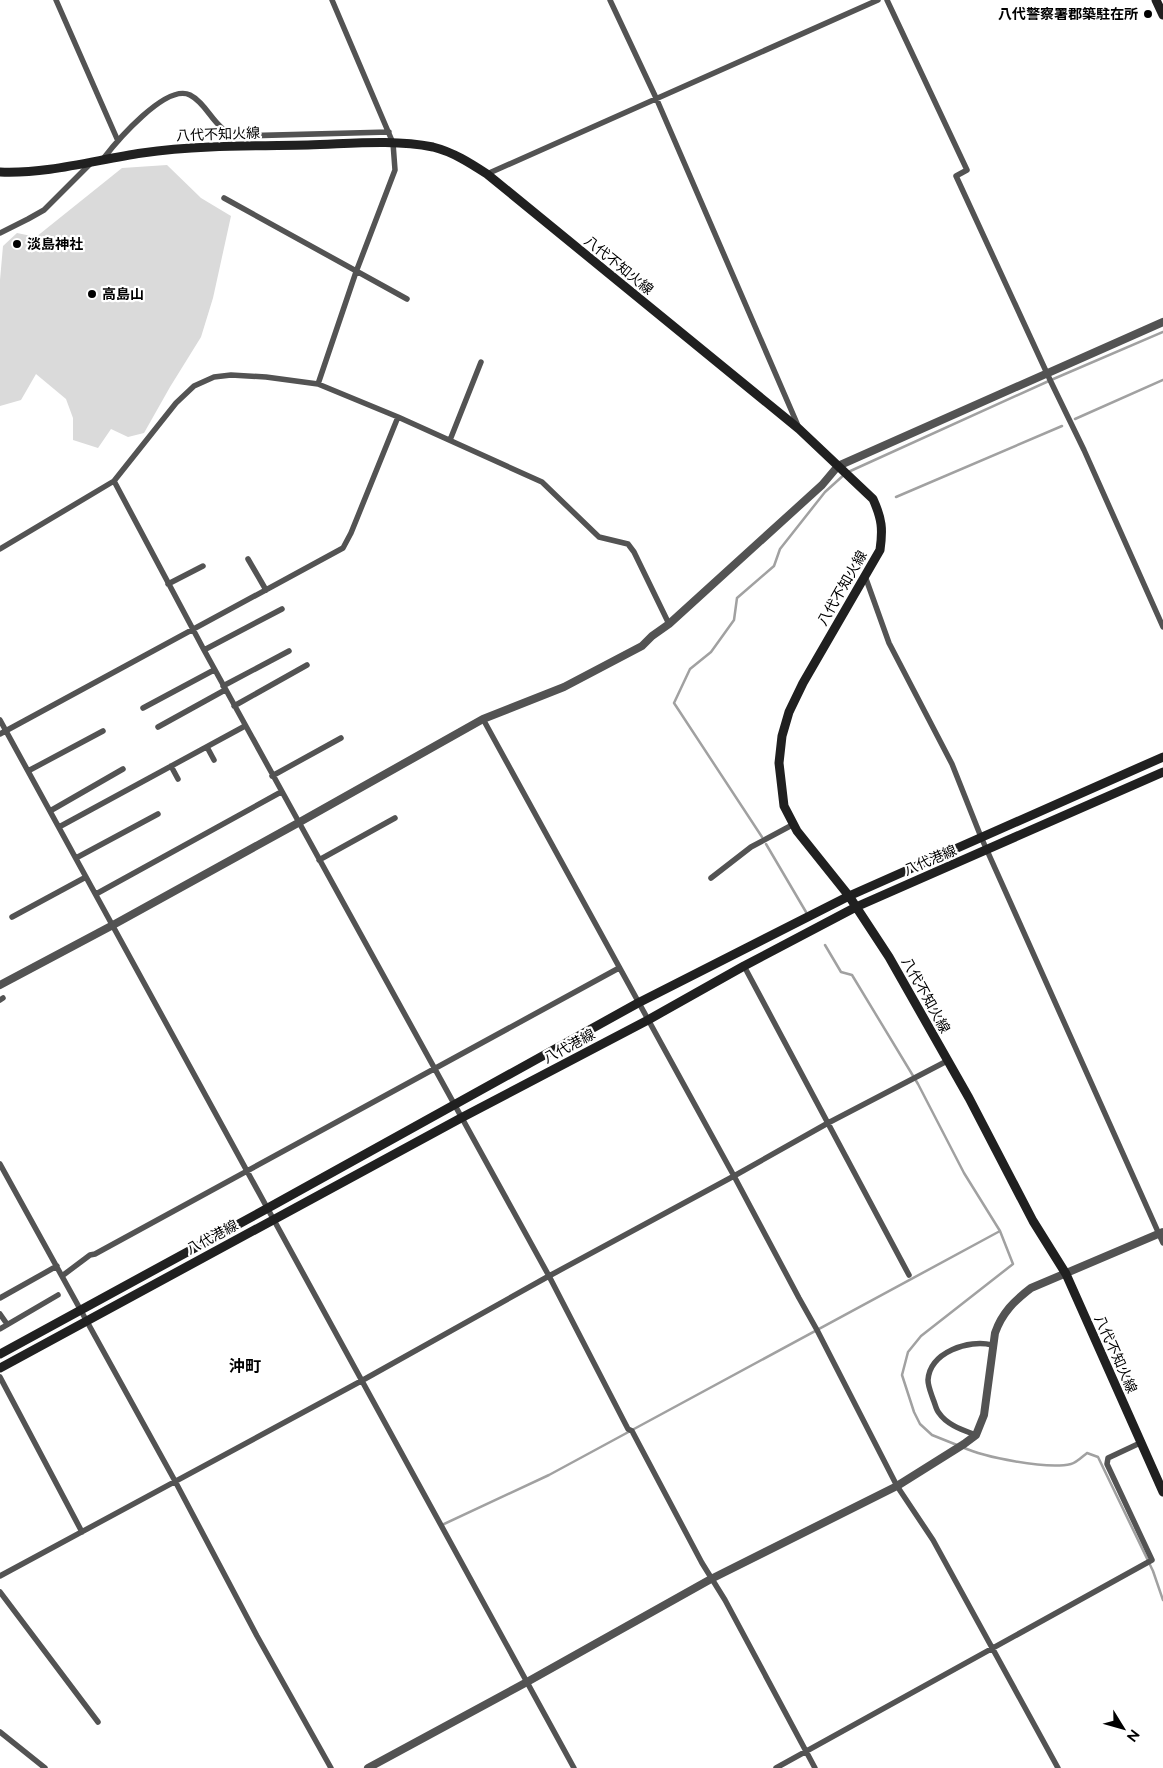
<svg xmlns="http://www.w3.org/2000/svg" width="1163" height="1768" viewBox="0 0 1163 1768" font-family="Raleway,'Noto Sans JP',sans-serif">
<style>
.green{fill:#dadada}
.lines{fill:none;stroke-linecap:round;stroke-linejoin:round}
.stream{stroke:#a1a1a1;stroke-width:2.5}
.minor{stroke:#535353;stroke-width:5.5}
.tertiary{stroke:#535353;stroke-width:8}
.secondary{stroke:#202020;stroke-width:9}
.poi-dot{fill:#000;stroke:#fff;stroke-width:2}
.labels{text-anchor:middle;stroke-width:4.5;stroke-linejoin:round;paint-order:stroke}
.poi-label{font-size:14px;font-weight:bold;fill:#000;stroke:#fff;text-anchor:start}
.street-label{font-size:14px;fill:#000;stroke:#fff}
.quarter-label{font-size:16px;font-weight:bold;fill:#000;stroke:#fff}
</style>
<rect width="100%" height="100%" fill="#fff"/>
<!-- green -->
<path class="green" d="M167,165l34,33 30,18 -18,82 -12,39 -31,50 -26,46 -16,4 -17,-8 -13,19 -25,-8v-22l-7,-19 -30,-25 -15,26 -21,6v-126l3,-34 14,-13 19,4 86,-69z"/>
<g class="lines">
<!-- stream -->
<path class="stream" d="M1075,419l88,-39
M896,497l166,-71
M762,837l-88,-134 16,-34 21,-17 23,-32 3,-22 37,-32 6,-17 45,-57 21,-19 205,-93 112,-48
M766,844l40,68
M825,945l16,27 11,3 66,109 46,89 36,58 13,33 -92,72 -13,16 -6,23 12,37 6,12 12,11 25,10
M962,1447c22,10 85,23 109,17 5,-1 11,-7 16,-11l11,4 55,114 10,29
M442,1525l107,-50 451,-244"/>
<!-- minor -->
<path class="minor" d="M56,0l62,141
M610,0l47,100 142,328
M887,0l80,170 -11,6 95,206 33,68 79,177
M103,159c13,-17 63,-76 87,-64 14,7 20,23 32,33 5,3 12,5 18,8l149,-4
M487,174l391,-174
M224,198l183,101
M0,233l28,-14 16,-9 47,-47
M318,384l38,-112 39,-102 -2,-27 -61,-143
M450,440l31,-78
M114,481l90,169 345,626 79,153 4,2 70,132 23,37 90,168
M0,549l114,-68 62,-78 18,-17 20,-9 17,-2 35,2 52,7 80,33 144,65 57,55 29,7 6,8 35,72
M248,559l18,31
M865,576l24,67 63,121 29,73 182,406
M168,584l35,-18
M204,650l78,-41
M223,686l66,-35
M234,706l73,-41
M143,708l71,-38
M483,719l251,457 65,122 18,32 80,156 36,54 125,228
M0,720l574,1048
M158,727l67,-37
M0,734l343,-186 8,-15 47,-116
M207,747l7,13
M171,766l7,13
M28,771l75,-40
M272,776l69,-38
M50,811l73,-42
M59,827l186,-101
M76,858l82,-44
M319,860l76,-42
M711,878l40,-31 43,-23
M96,894l185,-102
M12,917l74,-40
M744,966l165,309
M0,1000l3,-2
M0,1164l175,317 82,155 74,132
M62,1276l28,-21 5,-1 524,-286
M0,1298l57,-32
M0,1314l7,10
M0,1329l58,-34
M0,1377l82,155
M976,1435c-13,-5 -29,-10 -37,-22 -3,-3 -4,-10 -6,-14 -2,-6 -5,-13 -5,-19 2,-28 41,-41 64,-35
M0,1576l363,-196 186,-104 185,-100 94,-53 119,-62
M0,1592l98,130
M0,1732l45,36
M776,1768l376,-208 -45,-96 1,-6 32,-15"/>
<!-- tertiary -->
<path class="tertiary" d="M0,985l113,-60 185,-102 185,-104 81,-32 78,-41 10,-10 17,-12 153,-139 16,-19 325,-144
M368,1768l159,-86 184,-103 186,-93 67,-42 12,-9 8,-20 11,-82c7,-20 19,-32 36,-45l132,-56"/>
<!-- secondary -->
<path class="secondary" d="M1156,0l7,15
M0,172c48,2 95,-12 142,-19 55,-8 111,-7 166,-8 41,-1 84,-6 125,2 20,5 37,16 54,27l312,255 74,70c9,20 10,30 7,51l-77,133 -14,29 -7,24 -3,27 5,43 13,25 52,65 40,61 80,141 64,123 33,53 97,218
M0,1354l268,-146 370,-205 211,-107 314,-139
M0,1368l461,-250 187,-98 96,-54 112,-59 307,-135"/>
</g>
<!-- markers -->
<g class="poi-dot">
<circle cx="1148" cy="14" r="5"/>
<circle cx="17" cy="244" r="5"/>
<circle cx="92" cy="294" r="5"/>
</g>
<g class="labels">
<!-- poi labels -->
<g class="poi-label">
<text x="1138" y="19" text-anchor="end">八代警察署郡築駐在所</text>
<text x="27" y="249">淡島神社</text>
<text x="102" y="299">高島山</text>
</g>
<!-- street labels -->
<g class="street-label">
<text transform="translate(218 134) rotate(-2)" y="5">八代不知火線</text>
<text transform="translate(619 265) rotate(39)" y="5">八代不知火線</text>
<text transform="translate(842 588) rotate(-60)" y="5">八代不知火線</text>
<text transform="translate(930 860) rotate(-23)" y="5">八代港線</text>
<text transform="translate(926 995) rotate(61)" y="5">八代不知火線</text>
<text transform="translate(569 1046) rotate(-28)" y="5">八代港線</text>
<text transform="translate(212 1237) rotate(-28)" y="5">八代港線</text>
<text transform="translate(1116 1354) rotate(66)" y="5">八代不知火線</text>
</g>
<!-- quarter labels -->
<g class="quarter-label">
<text x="245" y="1372">沖町</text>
</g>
</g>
<!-- north arrow -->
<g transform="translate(1123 1728) rotate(127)" stroke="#ffffff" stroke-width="4" paint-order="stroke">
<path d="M0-4L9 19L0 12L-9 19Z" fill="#000000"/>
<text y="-8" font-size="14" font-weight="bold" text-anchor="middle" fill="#000000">N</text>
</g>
</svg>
